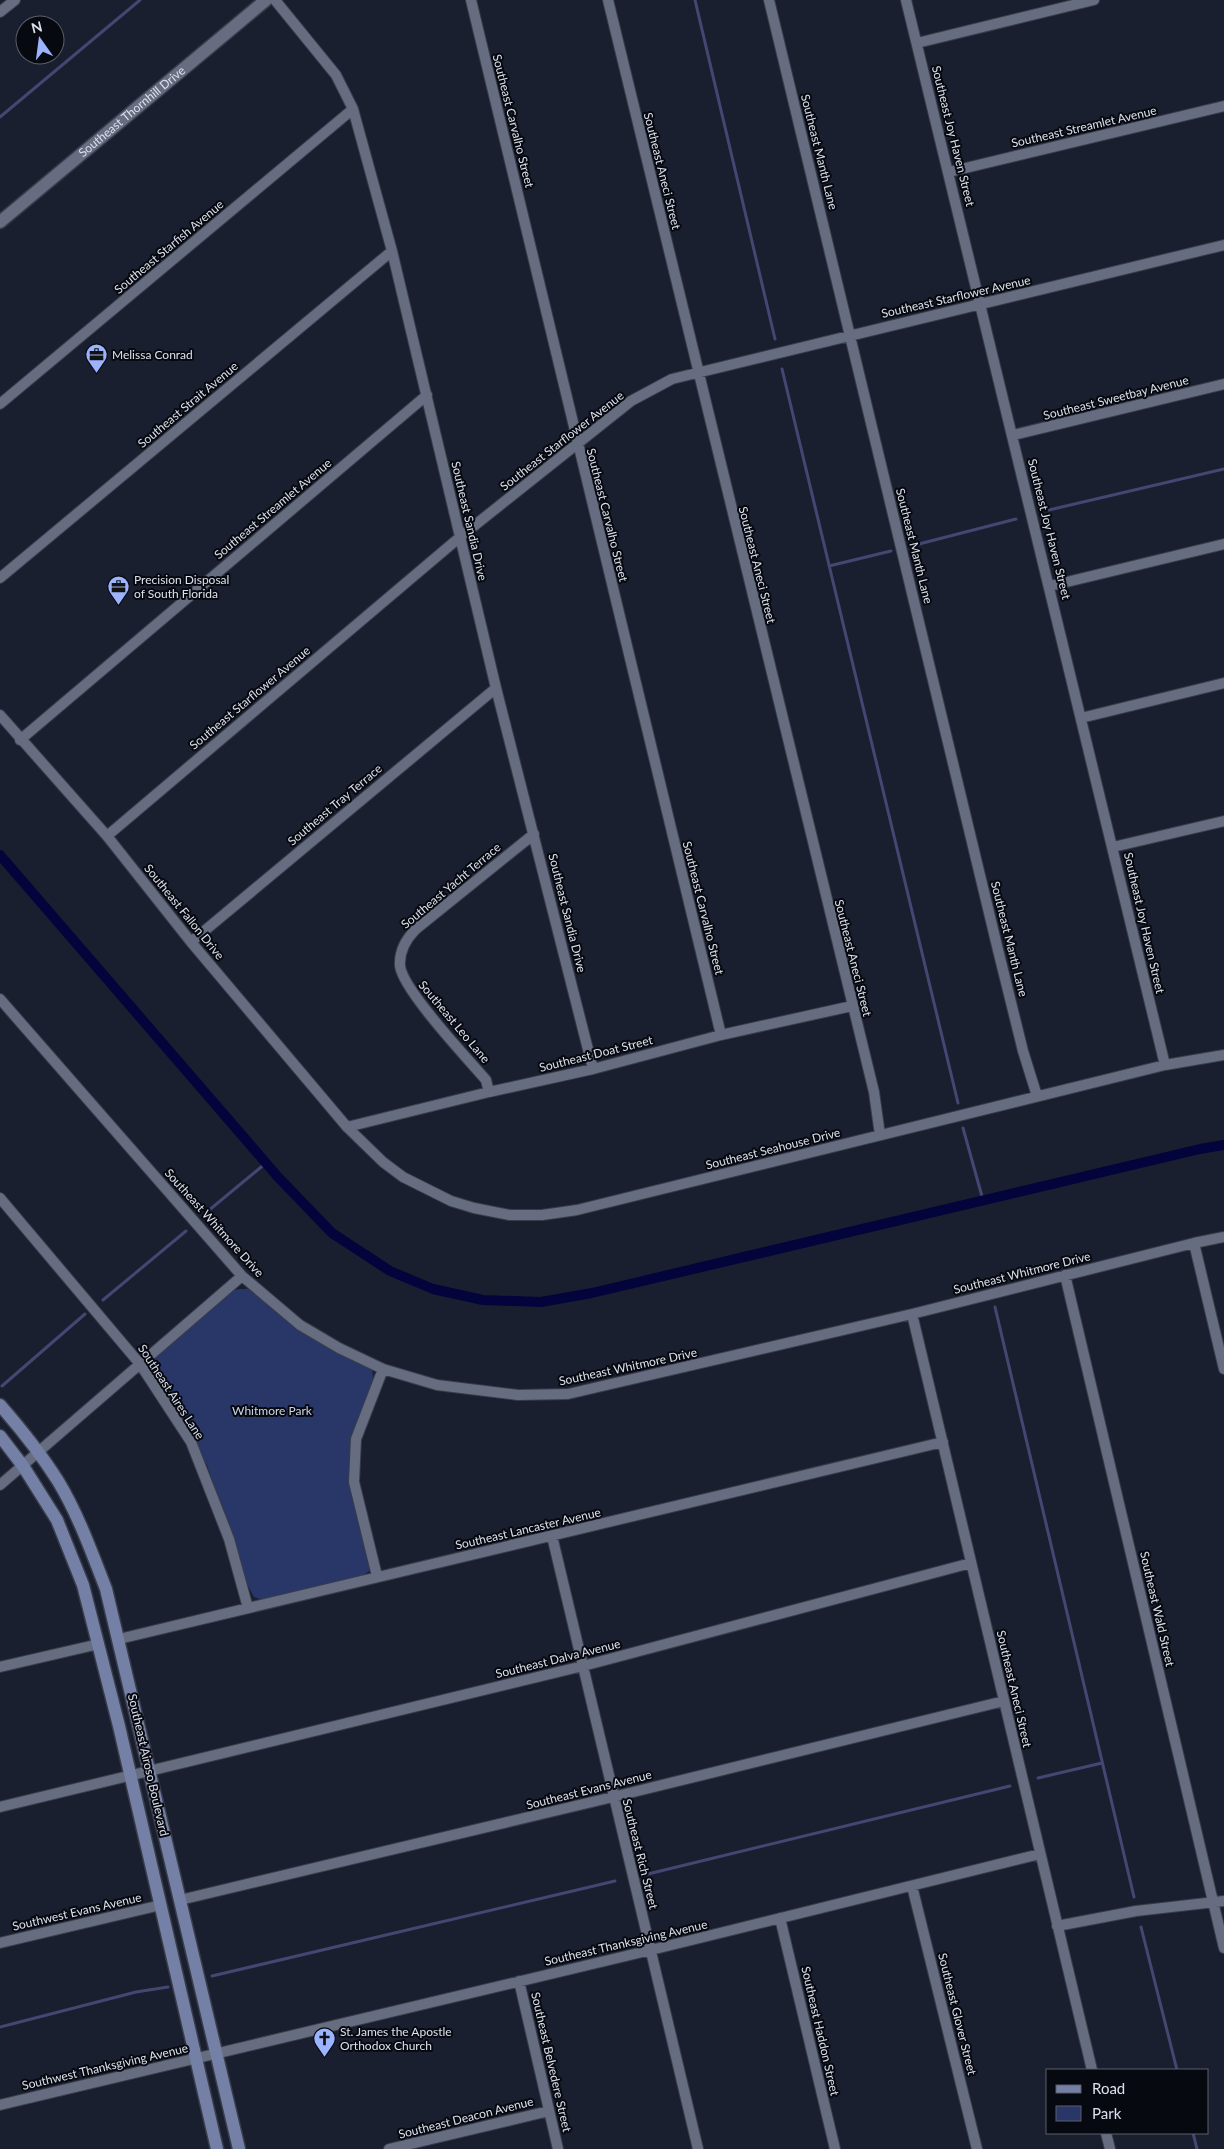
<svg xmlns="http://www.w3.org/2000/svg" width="1224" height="2149" viewBox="0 0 1224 2149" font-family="Lato,sans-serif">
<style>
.green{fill:#293768}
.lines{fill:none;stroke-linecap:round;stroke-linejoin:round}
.stream{stroke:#454671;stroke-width:3}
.canal{stroke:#04043c;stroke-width:10}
.minor-casing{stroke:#393d4a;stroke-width:12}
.tertiary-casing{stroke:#393d4a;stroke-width:15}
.secondary-casing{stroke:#393d4a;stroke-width:15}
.minor{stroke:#666d80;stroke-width:10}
.tertiary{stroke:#666d80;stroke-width:12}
.secondary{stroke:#7480a5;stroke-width:12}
.labels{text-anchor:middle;stroke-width:4;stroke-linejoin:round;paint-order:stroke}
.street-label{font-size:12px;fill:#dce0ec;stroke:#070910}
.poi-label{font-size:12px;fill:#dce0ec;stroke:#070910;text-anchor:start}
.park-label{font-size:12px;fill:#cdd5eb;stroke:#070910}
</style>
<rect width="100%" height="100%" fill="#1a1f2f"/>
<!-- green -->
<path class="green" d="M240,1289h8l9,5 51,42 64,34c6,18 -19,51 -21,72 -3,18 2,36 6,54 4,22 9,45 13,68l-1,7 -7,5 -99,24 -9,-3 -8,-15 -39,-117 -52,-90 -3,-8 3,-10 79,-67z"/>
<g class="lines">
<!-- stream -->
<path class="stream" d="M695,0l80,339
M0,117l140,-117
M782,369l176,734
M1049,510l175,-41
M915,545l101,-26
M829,566l62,-15
M963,1128l20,72
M208,1211l58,-48
M103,1300l83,-69
M995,1307l139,590
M2,1386l83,-72
M1038,1778l64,-15
M648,1874l362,-88
M1141,1927l36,143
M212,1976l403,-95
M0,2027l136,-35 32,-5
M1193,2133l4,16"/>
<!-- canal -->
<path class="canal" d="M0,855l278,322 54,56 58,38 43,18 50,11 58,2 51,-9 608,-144 24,-4"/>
<defs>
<path id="minor" d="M275,0l61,75 17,34 39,142 104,437 97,381
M471,0l250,1035
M608,0l266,1092 6,43
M769,0l229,950 25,101 14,45
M906,0l259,1065
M0,12l15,-12
M917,43l177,-43
M949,172l275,-66
M0,404l353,-295
M1013,435l211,-51
M0,578l392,-327
M1050,586l174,-42
M0,715l107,121 84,106 156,185 36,35 20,15 48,24 23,7 36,7h32l35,-5 588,-145 59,-10
M1081,718l143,-35
M20,740l407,-345
M107,836l353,-299 171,-136 41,-22 552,-134
M1113,847l111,-26
M191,942l305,-254
M0,999l242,277 58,49 39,23 44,21 54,16 81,10 50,-1 344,-80 282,-71 30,-6
M489,1092l-3,-12c-19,-22 -83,-90 -86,-114 -1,-15 6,-27 16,-37l118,-95
M347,1127l142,-35 104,-23 128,-34 131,-29
M0,1198l140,166 51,78 38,97 19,69
M1194,1243l30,126
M1065,1275l159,673
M912,1314l180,756
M0,1485l242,-209
M552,1536l146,613
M377,1576l-23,-94 2,-43 27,-70
M119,1639c274,-66 549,-131 824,-197
M0,1667l99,-23
M0,1807l583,-141 388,-103
M912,1886l65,263
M180,1900l433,-103 391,-96
M780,1918l55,231
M1057,1926l79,-15 88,-10
M0,1943l161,-38
M519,1981l39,168
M0,2105l651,-155 389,-96
M1106,2133l4,16
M389,2149l160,-38"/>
<g id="tertiary">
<path id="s1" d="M0,222l266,-222"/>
</g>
<path id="secondary" d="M0,1405c21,24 41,49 58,76 20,33 34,72 48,108l133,560
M0,1436l23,30 34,54 26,65 36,141 98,423"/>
</defs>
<!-- minor casing -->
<use href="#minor" class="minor-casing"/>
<!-- tertiary casing -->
<use href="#tertiary" class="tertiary-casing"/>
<!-- secondary casing -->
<use href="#secondary" class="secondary-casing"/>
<!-- minor -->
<use href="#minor" class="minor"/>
<!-- tertiary -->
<use href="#tertiary" class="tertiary"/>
<!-- secondary -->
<use href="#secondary" class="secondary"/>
</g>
<!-- icons -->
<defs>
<symbol id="office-pin" viewBox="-11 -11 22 30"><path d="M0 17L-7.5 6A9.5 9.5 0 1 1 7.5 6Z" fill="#9cb4fd" stroke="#070910"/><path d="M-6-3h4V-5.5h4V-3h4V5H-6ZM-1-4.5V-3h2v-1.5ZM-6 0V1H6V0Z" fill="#111"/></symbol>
<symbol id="church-pin" viewBox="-11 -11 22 30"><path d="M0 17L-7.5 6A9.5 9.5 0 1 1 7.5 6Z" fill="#9cb4fd" stroke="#070910"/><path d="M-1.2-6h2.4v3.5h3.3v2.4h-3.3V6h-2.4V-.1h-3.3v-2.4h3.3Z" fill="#111"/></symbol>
</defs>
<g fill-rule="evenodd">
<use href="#office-pin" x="84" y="342" width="25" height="34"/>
<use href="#office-pin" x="106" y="574" width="25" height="34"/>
<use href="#church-pin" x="312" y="2026" width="25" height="34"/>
</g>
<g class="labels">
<!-- street labels -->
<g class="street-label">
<text dy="4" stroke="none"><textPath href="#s1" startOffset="172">Southeast Thornhill Drive</textPath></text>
<text transform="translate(513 121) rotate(76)" y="4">Southeast Carvalho Street</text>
<text transform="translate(1084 127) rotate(-13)" y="4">Southeast Streamlet Avenue</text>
<text transform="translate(953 136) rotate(76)" y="4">Southeast Joy Haven Street</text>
<text transform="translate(819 152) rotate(76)" y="4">Southeast Manth Lane</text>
<text transform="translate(662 171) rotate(76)" y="4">Southeast Aneci Street</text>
<text transform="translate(169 247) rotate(-40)" y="4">Southeast Starfish Avenue</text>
<text transform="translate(956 297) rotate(-13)" y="4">Southeast Starflower Avenue</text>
<text transform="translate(1116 398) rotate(-14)" y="4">Southeast Sweetbay Avenue</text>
<text transform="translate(188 405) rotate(-40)" y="4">Southeast Strait Avenue</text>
<text transform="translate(562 441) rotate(-38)" y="4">Southeast Starflower Avenue</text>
<text transform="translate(273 509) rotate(-40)" y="4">Southeast Streamlet Avenue</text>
<text transform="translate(607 515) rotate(76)" y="4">Southeast Carvalho Street</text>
<text transform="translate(469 521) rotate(77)" y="4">Southeast Sandia Drive</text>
<text transform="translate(1049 529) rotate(76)" y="4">Southeast Joy Haven Street</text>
<text transform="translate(914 546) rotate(76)" y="4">Southeast Manth Lane</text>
<text transform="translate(757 565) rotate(76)" y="4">Southeast Aneci Street</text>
<text transform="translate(250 698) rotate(-40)" y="4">Southeast Starflower Avenue</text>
<text transform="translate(335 805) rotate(-40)" y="4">Southeast Tray Terrace</text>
<text transform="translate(451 886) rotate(-40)" y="4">Southeast Yacht Terrace</text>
<text transform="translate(703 908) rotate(76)" y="4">Southeast Carvalho Street</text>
<text transform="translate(184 912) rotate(51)" y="4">Southeast Fallon Drive</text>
<text transform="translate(567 913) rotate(76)" y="4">Southeast Sandia Drive</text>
<text transform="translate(1144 923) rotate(77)" y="4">Southeast Joy Haven Street</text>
<text transform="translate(1009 939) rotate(76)" y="4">Southeast Manth Lane</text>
<text transform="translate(853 958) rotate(76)" y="4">Southeast Aneci Street</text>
<text transform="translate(454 1022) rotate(50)" y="4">Southeast Leo Lane</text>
<text transform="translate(596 1054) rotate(-14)" y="4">Southeast Doat Street</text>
<text transform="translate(773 1149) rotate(-14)" y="4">Southeast Seahouse Drive</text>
<text transform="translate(214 1223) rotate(48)" y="4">Southeast Whitmore Drive</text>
<text transform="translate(1022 1273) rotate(-14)" y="4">Southeast Whitmore Drive</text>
<text transform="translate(628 1367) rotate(-12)" y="4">Southeast Whitmore Drive</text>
<text transform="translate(171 1392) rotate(57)" y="4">Southeast Aires Lane</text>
<text transform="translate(528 1529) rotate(-13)" y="4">Southeast Lancaster Avenue</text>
<text transform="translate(1157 1609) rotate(77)" y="4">Southeast Wald Street</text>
<text transform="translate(558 1659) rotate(-14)" y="4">Southeast Dalva Avenue</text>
<text transform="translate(1014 1689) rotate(77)" y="4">Southeast Aneci Street</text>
<text transform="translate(148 1765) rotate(77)" y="4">Southeast Airoso Boulevard</text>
<text transform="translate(589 1790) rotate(-14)" y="4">Southeast Evans Avenue</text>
<text transform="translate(640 1854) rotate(76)" y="4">Southeast Rich Street</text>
<text transform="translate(77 1912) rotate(-13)" y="4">Southwest Evans Avenue</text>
<text transform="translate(626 1943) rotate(-13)" y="4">Southeast Thanksgiving Avenue</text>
<text transform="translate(957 2014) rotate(76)" y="4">Southeast Glover Street</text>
<text transform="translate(820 2031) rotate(77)" y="4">Southeast Haddon Street</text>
<text transform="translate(551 2062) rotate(77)" y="4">Southeast Belvedere Street</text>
<text transform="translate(105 2067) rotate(-13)" y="4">Southwest Thanksgiving Avenue</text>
<text transform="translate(466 2118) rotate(-14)" y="4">Southeast Deacon Avenue</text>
</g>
<!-- poi labels -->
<g class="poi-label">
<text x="112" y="359">Melissa Conrad</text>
<text x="134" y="584">Precision Disposal<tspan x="134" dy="14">of South Florida</tspan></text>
<text x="340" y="2036">St. James the Apostle<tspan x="340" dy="14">Orthodox Church</tspan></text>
</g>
<!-- park labels -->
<g class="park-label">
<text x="272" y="1415">Whitmore Park</text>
</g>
</g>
<!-- legend -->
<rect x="1046" y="2069" width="162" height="65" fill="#070910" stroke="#5c5f68"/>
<rect x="1056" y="2085" width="25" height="8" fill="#7480a5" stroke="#5c5f68"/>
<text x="1092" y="2094" font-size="15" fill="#dce0ec">Road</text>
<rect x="1056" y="2106" width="25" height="15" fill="#293768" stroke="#5c5f68"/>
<text x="1092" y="2119" font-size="15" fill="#dce0ec">Park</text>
<!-- north arrow -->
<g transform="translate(40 40) rotate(346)"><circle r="24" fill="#070910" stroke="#5c5f68"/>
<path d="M0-4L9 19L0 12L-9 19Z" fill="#9cb4fd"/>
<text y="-8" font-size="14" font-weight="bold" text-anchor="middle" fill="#dce0ec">N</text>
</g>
</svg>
